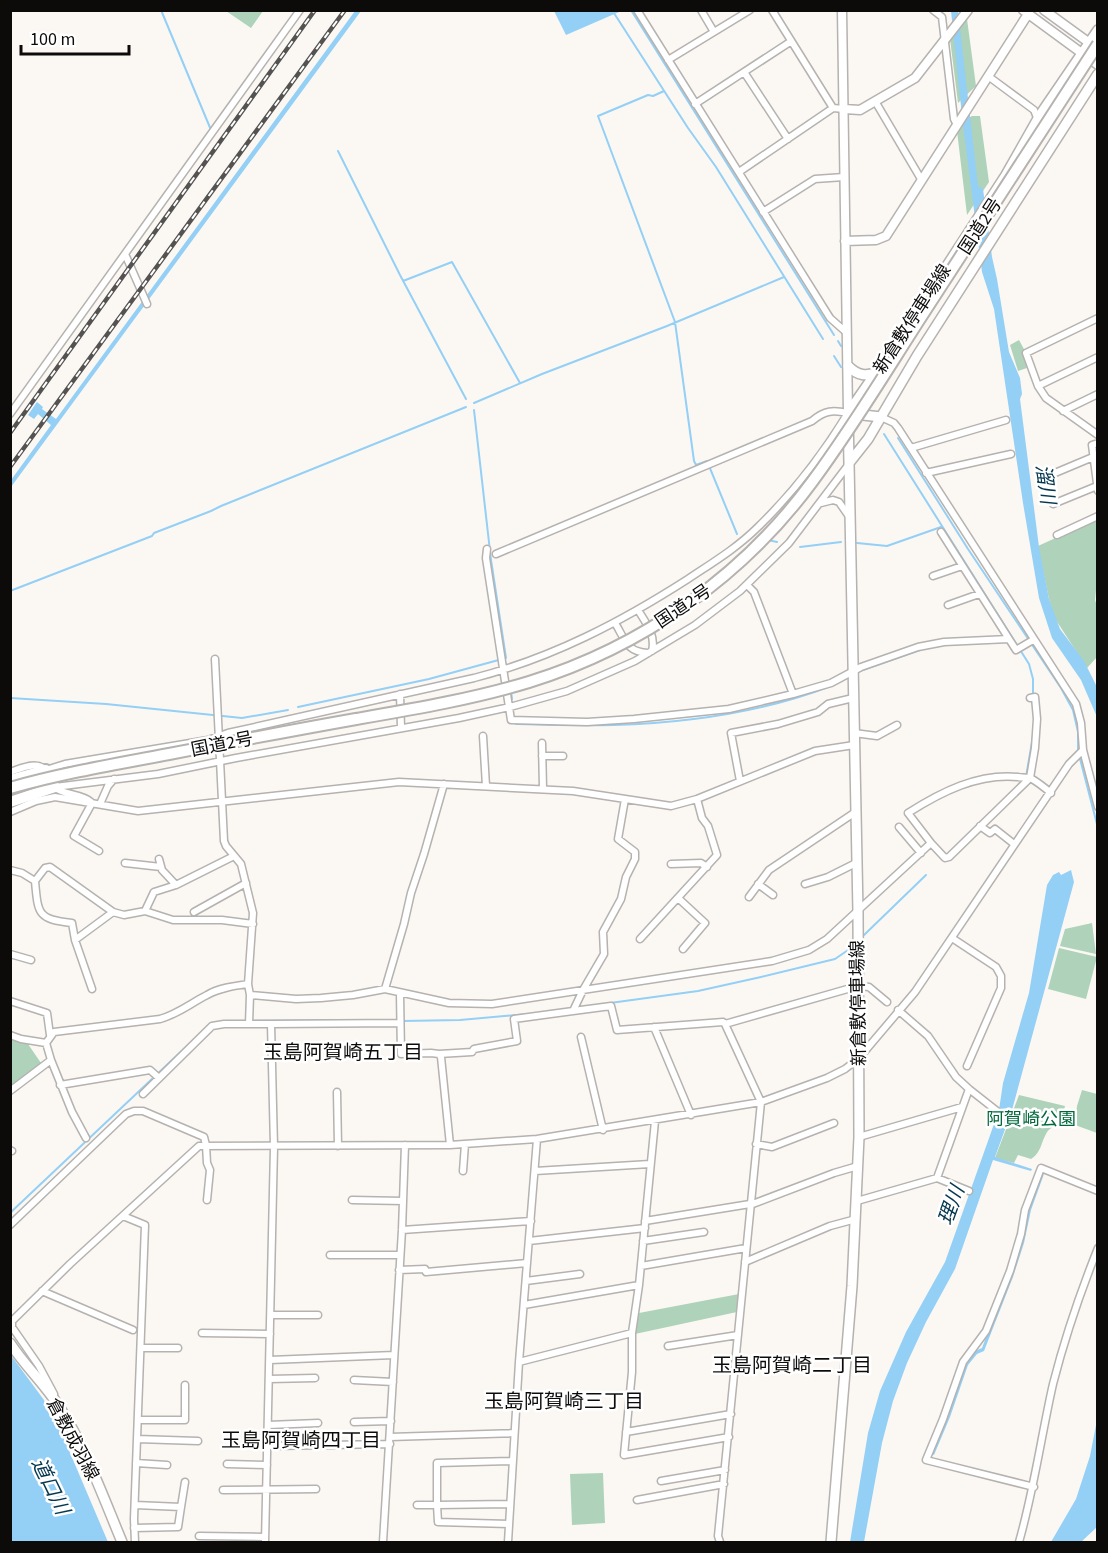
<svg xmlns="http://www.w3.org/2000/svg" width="1108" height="1553" viewBox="0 0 1108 1553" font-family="'Source Sans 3','Noto Sans JP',sans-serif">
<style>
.green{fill:#aed3ba}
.water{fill:#94cff5}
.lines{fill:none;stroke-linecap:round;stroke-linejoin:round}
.stream{stroke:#94cff5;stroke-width:2}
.street-casing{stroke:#b5b2af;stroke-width:9}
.secondary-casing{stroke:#b5b2af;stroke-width:11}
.primary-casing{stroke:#b5b2af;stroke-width:12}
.highway-casing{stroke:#b5b2af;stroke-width:14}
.street{stroke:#fff;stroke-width:6}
.secondary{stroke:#fff;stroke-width:8}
.primary{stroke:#fff;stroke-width:9}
.highway{stroke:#fff;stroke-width:10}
.rail-casing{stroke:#545351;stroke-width:4.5}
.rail{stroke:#fff;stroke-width:2;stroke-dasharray:7;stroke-linecap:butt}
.highway-bridge-casing{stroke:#b5b2af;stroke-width:14;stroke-linecap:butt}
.highway-bridge{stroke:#fff;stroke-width:10}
.labels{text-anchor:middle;stroke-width:5;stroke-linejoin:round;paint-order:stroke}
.street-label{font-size:18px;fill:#0c0b0a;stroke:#fff}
.park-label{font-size:18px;fill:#02683b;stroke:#fff}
.water-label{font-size:20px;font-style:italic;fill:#043750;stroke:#fff}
.neighbourhood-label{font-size:20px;fill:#0c0b0a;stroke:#fff}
</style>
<rect width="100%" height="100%" fill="#fbf8f4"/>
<!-- green -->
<path class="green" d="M226,11h37l-12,17z
M967,19l9,67 -18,17 -8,-64z
M972,116h8l9,66 -22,33 -10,-84 8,-11z
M1019,340l6,11 -3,1 5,16 -9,3 -8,-26z
M1097,519l1,52 -3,29 3,9 -1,48 -10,11 -33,-51 -5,-18 -11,-53z
M1092,923l4,31 -36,-8 5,-17z
M1059,948l38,9 -11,42 -38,-10z
M11,1038l17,6 13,19 -30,24z
M1082,1090l15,4v39l-22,-8 2,-19z
M1019,1095l46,11 -5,20c-20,-1 -14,25 -29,33l-13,-4 -4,8 -19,-5z
M739,1294l-2,18 -102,22 4,-21z
M603,1473l2,50 -33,2 -2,-51z"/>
<!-- water -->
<path class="water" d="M618,10l1,2 -53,23 -12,-24z
M355,11h6l-350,476v-7l40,-55 -13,-11 -4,5 -6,-4 9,-13 6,5 -1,2 14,10z
M951,11h7l20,175 5,3 9,68 5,22 12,73 11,26 2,16 -2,5 19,148 10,52 11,30 24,32 13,26v30l-16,-37 -29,-42 -13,-40 -16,-95 -29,-194 -12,-37 -19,-147z
M1071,870l3,12 -62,228 -17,47 37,12 -1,2 -38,-11 -38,109 -29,53 -19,41 -14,38 -11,42 -18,99h-14l18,-109 12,-42 26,-59 39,-70 54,-152 4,-27 26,-90 18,-108 6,-10 6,-3 2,3z
M1044,1174l-13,36 -7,33 -11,34 -29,74 -7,3 -9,11 -18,52 -16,38 -2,-1 34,-90 9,-13 7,-3 40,-107 6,-32 13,-34z
M10,1354l34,46 18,34 46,108h-97z
M1097,1420v107l-16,15h-30l25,-43 14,-43z"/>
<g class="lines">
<!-- stream -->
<path class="stream" d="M161,10l50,120
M612,10l76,118 28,39 107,172
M631,10l203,325
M664,91l-11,5 -5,-1 -50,21 77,206 19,139 2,4 11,-4 30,73
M338,151l62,124 66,124
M403,281l49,-19 68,121
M838,341l3,5
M834,356l7,11
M474,403l68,-29 125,-48 117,-49
M884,434l145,230 4,15v18
M898,438l70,111 93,139 12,22 5,22v19l20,77
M768,540l9,2
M857,543l30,3 54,-19
M800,547l41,-5
M10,591l142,-55 2,-3 57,-22 10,-5 245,-99
M943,645l39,-2
M860,671l60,-21
M836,683l7,-3
M511,691l1,8
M10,698l96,6 136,14 46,-8
M298,707l131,-28 77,-21 -15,-98 -17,-150
M516,722v2c33,1 65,2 98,1 72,-2 149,-13 217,-39
M1026,777l7,-41
M863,936l63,-61
M610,1003l88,-12 63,-14 74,-18 16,-11
M402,1021l58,-1 68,-6
M210,1024l13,-3 125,-1
M10,1213l196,-185"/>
<defs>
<path id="street" d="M637,10l193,308 17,15
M701,10l13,22
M772,10l61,98
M933,10l9,7 12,102 3,6
M668,60l82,-50
M744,72l44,67
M988,76l46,34 4,10
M875,101l46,78
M695,104l95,-62
M739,172l94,-64 11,1
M763,212l52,-33 29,-2
M125,254l22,50
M1098,357l-60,29 8,12 52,37
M1038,386l-12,-33 72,-35
M1063,411l35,-17
M10,414l290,-404
M881,417l13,6 4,5 178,276 5,19 2,27 15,57
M1098,443l-6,2 6,46
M911,448l95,-28
M1093,457l-50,21 10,26 44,-18
M926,473l85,-19
M821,503l12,-3 6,2 9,13
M941,532l68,107
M1057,535l41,-19
M487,549l-1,9 25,162 76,2 47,-3 95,-10 64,-15 38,-11 30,-16 57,-20 26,-5 65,-3 7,11 17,-10
M933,576l29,-10
M747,585l7,7 39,102
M948,605l31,-11
M638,610c8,13 18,25 14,41
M615,623c10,16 11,29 33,30
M215,659l9,182 2,5 15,18 12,49 -5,71 2,11 -1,29
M400,694l1,34
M854,733l23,3 20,-11
M483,736l3,50
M542,743l1,45
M542,756h21
M46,770l19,-6 143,-24 20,-7 246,-55c78,-20 147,-56 214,-99 24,-16 49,-31 70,-52 34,-33 65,-73 90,-114 -15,-3 -23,-3 -36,8l-316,133
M10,772c12,-4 26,-11 36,-2
M740,781l-9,-48 47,-9 40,-12 10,-8 25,-6
M54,787c11,9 27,6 37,15
M55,787l103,-13 78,-16 223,-40 51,-11 57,-16 68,-30 60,-36 45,-34 49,-48 60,-79
M92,803l-18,33 25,15
M100,804l8,-18 6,-7
M10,812l26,-11 19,-4 83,14 261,-29 174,9 98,15 26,-7 118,-48 39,-6
M980,826l10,7 5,-4 19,15
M899,827l22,26
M931,843l14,15 4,-1 81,-79 5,-30 2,-29 -2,-22 -5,1
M159,859l3,11 14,15 58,-29
M125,863l36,4
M671,864l30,-1 6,4
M10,870l12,3 13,8 10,-13 5,-1 63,45 11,3 21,-4 28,9h49l31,4
M35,881c3,34 3,38 37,42l3,17 38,-28
M758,884l15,11
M805,884l23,-7 28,-14
M749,897l20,-27 85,-57
M678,898l27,25 -22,26
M145,911l9,-19 22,-7
M194,912l52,-29
M952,938l44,29 5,9v12l-34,78
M640,939l77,-84 -9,-29 -6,-8 -5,-19
M75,940l17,49
M10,954l21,6
M385,989l19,-65 7,-31 13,-39 20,-70
M400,993l1,61 30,-1 8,1 2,3 9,88
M250,995l46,4 25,-1 32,-3 32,-6 64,14 43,1 280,-43 37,-11 18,-11 104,-96 -23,-30c33,-21 70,-40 110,-36 4,1 9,0 14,2 7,4 13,9 19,14
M10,1001l37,12 3,22
M898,1010l30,26 28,41 13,12 -32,89
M573,1011l38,-5 6,24 106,-8 2,2
M271,1024l129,-1
M654,1027l37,88
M10,1035l11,4 25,4
M581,1037l22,93
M439,1054l33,-2 2,-3 43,-8 -3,-22 59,-8 10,-21 21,-36 -1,-22 18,-33 5,-22 9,-18v-7l-17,-13 7,-40
M51,1060l21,52 14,26
M60,1085l90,-15 9,8
M969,1089l28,22
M10,1091l41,-31 -5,-17 8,-11 106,-13c18,-5 31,-16 47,-24 12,-7 27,-9 41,-11
M337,1092l1,54
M143,1094l69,-68 12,-2h47l3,123 -9,395
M655,1121l-16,164 -7,48v39l-8,83 105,-18
M859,1137l103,-30
M756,1144l16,3 62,-24
M10,1150l2,1
M463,1171l2,-27
M535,1171l115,-7
M352,1200l51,1
M857,1201l80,-23 32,13
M750,1205l84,-32 24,-7
M123,1216l22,9 -11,294 1,23
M645,1221l105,-17
M10,1225l116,-111 8,-3h9l61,26 2,8 1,18 3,7 -3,30
M402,1230l129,-9
M529,1241l116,-13
M643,1241l61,-9
M330,1255h70
M745,1262l85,-36 26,-7
M641,1266l105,-18
M399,1270l26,-1 1,3 101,-9
M526,1281l54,-7
M42,1291l91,39
M524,1305l115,-20
M271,1315h47
M202,1333l68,1
M668,1346l70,-11
M141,1348h37
M270,1360l124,-5
M519,1362l113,-29
M269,1379l46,-1
M354,1380l39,2
M54,1394l-15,-28 -27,-39v-6l58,-57 129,-118 251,-1 87,-6 224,-37 66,-24 18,-9 14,-11 56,-66 154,-228 14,-14
M138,1420h47v-35
M354,1422l37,-1
M268,1425l50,-2
M626,1432l105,-18
M390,1437l124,-4
M137,1439l61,2
M267,1446l123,-2
M136,1463l31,2
M227,1464l40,1
M661,1481l64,-11
M1034,1487l-108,-27 17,-41 20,-57 23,-31 24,-60 11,-37 4,-24 16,-42 57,23
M223,1490l93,-1
M637,1500l87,-16
M510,1504l-73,1v-42l76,-2
M417,1505h20l1,17 71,2
M181,1507l4,-25
M134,1528l44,-1 3,-20 -46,-2
M199,1536l66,1
M383,1542l19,-312 3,-85
M508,1542l11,-180 18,-223
M720,1542l-2,-6 43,-434 -36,-78 133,-38 11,1 18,15
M1019,1542c15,-52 22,-105 34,-158 12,-47 27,-91 45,-136"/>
<path id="secondary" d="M842,10l6,403
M1023,10l75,55
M1044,10l51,37
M844,109l16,1 55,-32 53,-68
M845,241l31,-1 10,-4 142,-222"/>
<path id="primary" d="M848,366c10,10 18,11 31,5
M854,414l27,3
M849,463l19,-24 49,-83 181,-282
M10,1343c14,22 34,40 48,62 26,39 46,94 64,137
M831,1542l21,-256 7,-149 -1,-225 -10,-499 52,-75 106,-163 34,-60 58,-85"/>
<path id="highway" d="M10,780l36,-10
M10,802l45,-15"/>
</defs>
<!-- street casing -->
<use href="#street" class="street-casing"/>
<!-- secondary casing -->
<use href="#secondary" class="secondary-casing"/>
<!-- primary casing -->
<use href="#primary" class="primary-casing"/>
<!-- highway casing -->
<use href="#highway" class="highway-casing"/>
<!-- street -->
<use href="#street" class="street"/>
<!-- secondary -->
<use href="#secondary" class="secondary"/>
<!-- primary -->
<use href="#primary" class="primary"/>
<!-- highway -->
<use href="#highway" class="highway"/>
<defs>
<path id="rail" d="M10,433l305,-423
M10,467l335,-457"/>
</defs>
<!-- rail casing -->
<use href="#rail" class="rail-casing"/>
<!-- rail -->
<use href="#rail" class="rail"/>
<defs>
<path id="highway-bridge" d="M10,788c53,-15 106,-24 159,-34 62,-12 125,-24 187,-35 58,-10 117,-20 173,-37 113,-35 213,-105 283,-200 41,-55 76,-114 113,-171 58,-88 115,-178 173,-267"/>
</defs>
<!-- highway-bridge casing -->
<use href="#highway-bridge" class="highway-bridge-casing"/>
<!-- highway-bridge -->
<use href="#highway-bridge" class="highway-bridge"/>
</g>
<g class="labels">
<!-- street labels -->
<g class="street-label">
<text transform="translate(980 226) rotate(-57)" y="6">国道2号</text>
<text transform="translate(912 319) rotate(-57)" y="6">新倉敷停車場線</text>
<text transform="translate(683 606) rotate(-34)" y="6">国道2号</text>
<text transform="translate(222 744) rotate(-11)" y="6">国道2号</text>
<text transform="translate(858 1003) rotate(-91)" y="6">新倉敷停車場線</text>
<text transform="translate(73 1439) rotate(62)" y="6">倉敷成羽線</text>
</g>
<!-- park labels -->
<g class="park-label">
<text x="1031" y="1125">阿賀崎公園</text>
</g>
<!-- water labels -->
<g class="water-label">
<text transform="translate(1046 484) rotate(82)" y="7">溜川</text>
<text transform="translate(951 1205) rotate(-70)" y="7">理川</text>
<text transform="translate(51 1486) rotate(64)" y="7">道口川</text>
</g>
<!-- neighbourhood labels -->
<g class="neighbourhood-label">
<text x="343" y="1059">玉島阿賀崎五丁目</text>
<text x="792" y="1372">玉島阿賀崎二丁目</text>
<text x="564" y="1408">玉島阿賀崎三丁目</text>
<text x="301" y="1447">玉島阿賀崎四丁目</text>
</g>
</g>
<!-- border -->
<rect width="1108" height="1553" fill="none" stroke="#0c0b0a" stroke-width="24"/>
<!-- scale -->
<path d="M21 45v9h108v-9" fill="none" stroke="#0c0b0a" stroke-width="3"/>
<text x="30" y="45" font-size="18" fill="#0c0b0a" stroke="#ffffff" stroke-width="4.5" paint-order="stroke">100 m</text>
</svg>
